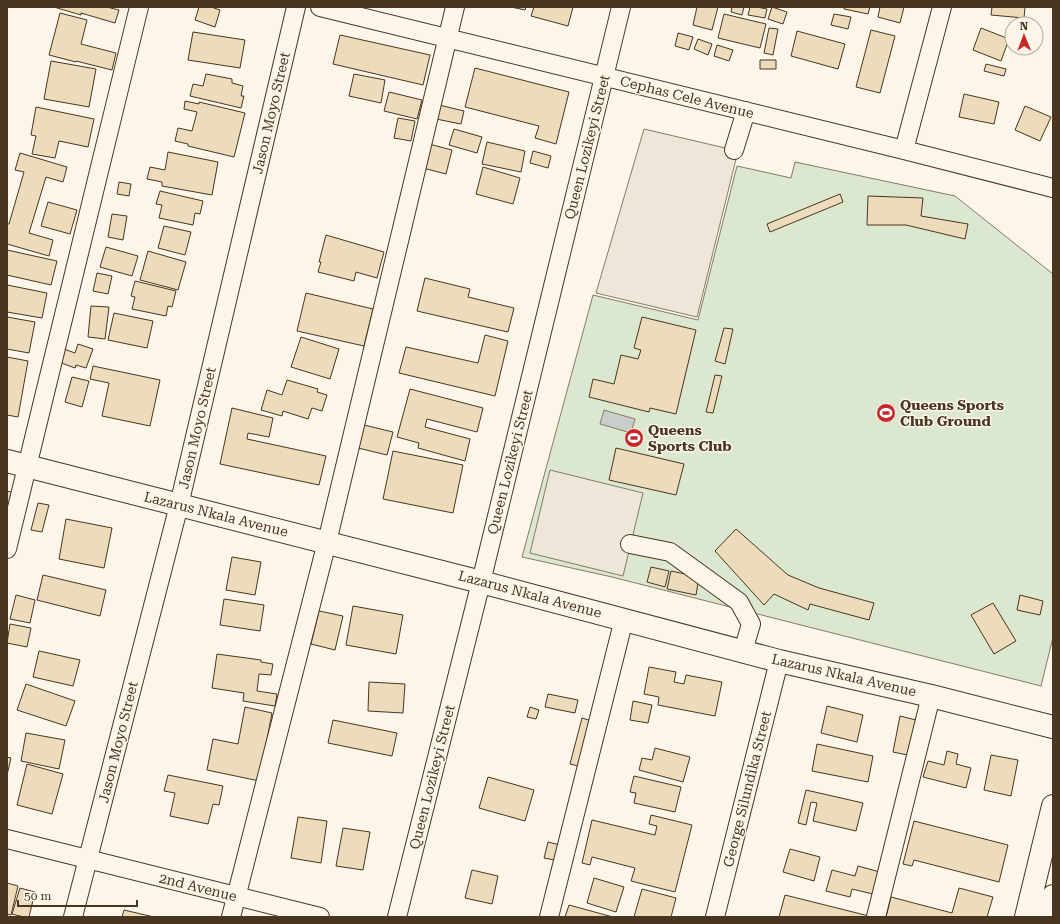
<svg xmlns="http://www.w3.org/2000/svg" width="1060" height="924" viewBox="0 0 1060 924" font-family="'Roboto Serif',serif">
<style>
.green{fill:#dce7d0;stroke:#887966}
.parking{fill:#ede7d9;stroke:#887966}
.water{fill:#c9cecd;stroke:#887966}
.building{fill:#ecdcbc;stroke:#4a3520}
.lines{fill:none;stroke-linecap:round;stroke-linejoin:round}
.minor-casing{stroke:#4a3520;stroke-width:20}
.major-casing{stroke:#4a3520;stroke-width:24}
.highway-casing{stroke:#4a3520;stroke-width:24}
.minor{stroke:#fbf6e9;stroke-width:18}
.major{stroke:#fbf6e9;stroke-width:22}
.highway{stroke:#fbf6e9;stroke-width:22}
.labels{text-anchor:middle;stroke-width:3;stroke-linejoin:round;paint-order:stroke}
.street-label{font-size:14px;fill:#4a3520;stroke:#fbf6e9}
.poi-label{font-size:14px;font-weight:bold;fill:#4a3520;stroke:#fbf6e9;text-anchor:start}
</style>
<rect width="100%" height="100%" fill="#fbf6e9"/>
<!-- green -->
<path class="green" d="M795,162l160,34 98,78v363l-12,49 -429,-109 -90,-20 71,-262 105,25 39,-154 54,12z"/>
<!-- parking -->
<path class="parking" d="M644,129l94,22 -41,166 -101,-24z
M550,470l93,23 -20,83 -93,-23z"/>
<!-- water -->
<path class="water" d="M604,410l31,9 -4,14 -31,-9z"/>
<!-- building -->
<path class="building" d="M54,7h53l12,3 -4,13 -34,-10v2z
M199,7h12l9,3 -5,17 -20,-7z
M511,7h15l-1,3z
M534,7h39l-5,19 -37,-10z
M697,7h21l-6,23 -19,-5z
M732,7h12l-2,8 -11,-3z
M750,7h7l10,2 -2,9 -17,-3z
M772,7l15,5 -4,12 -15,-5z
M844,7h26l-2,7 -24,-5z
M880,7h24l-4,16 -22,-6z
M992,7h33l-1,11 -33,-3z
M60,13l27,7 -6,24 35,9 -4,17 -36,-9v1l-27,-7z
M724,14l42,10 -6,24 -42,-10z
M834,14l17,3 -3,12 -17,-4z
M769,28l9,1 -5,26 -9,-2z
M981,28l28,11 -8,22 -28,-11z
M871,30l24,6 -15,57 -24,-6z
M797,31l48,13 -7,25 -47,-13z
M193,32l52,8 -5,28 -52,-8z
M678,33l15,4 -4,13 -14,-4z
M340,35l90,20 -7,30 -90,-21z
M698,39l14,5 -4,11 -14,-6z
M717,45l16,5 -4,11 -15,-5z
M760,60h16v9h-16z
M51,61l45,8 -7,38 -45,-8z
M986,64l20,5 -2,7 -20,-5z
M475,68l94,24 -13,52 -21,-6 4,-12 -74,-19z
M206,74l26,5v4l11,3 -2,10h3l-3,12 -51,-12 3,-12 10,2z
M354,74l31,6 -4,23 -32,-7z
M389,92l33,8 -5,19 -33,-8z
M964,94l35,8 -5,22 -35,-7z
M185,101l14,3v-2l46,11 -11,44 -46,-11v-2l-13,-3 3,-13 14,3 5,-19 -13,-3z
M439,105l25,6 -3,13 -25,-5z
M1025,106l26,11 -11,24 -25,-11z
M36,107l58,12 -6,28 -29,-6 -4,17 -23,-4 4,-18 -5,-1z
M398,118l17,3 -4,20 -17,-3z
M454,129l28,8 -5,16 -28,-8z
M487,142l38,9 -4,21 -39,-8z
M429,144l23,6 -6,24 -23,-6z
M533,151l18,5 -3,12 -18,-5z
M168,152l50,10 -6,33 -50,-9v-4l-15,-3 3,-12 15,3z
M20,153l47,14 -4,15 -17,-5 -17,56 24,7 -4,16 -42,-12v-20h2l15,-52 -9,-2z
M483,167l37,11 -7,26 -37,-10z
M119,182l12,2 -2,12 -12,-2z
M160,191l43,10 -3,13 -5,-1 -2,12 -34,-7 3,-13 -6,-1z
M840,194l3,8 -73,30 -3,-8z
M868,196l55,2 -2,18 47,8 -3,15 -59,-14h-39z
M48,202l29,8 -7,24 -29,-8z
M112,214l15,2 -4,24 -15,-3z
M164,226l27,6 -6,23 -27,-7z
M326,235l58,17 -7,26 -21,-6 -2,9 -36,-9 3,-10h-2z
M106,247l32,9 -6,20 -32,-9z
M7,250l50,11 -6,24 -44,-10z
M148,251l38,11 -8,28 -38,-10z
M97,273l15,3 -4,18 -15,-3z
M425,278l45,11 -2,8 46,11 -6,24 -91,-21z
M135,281l41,10 -4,16 -4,-1 -2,10 -34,-7 3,-12 -4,-1z
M7,285l40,8 -5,25 -35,-6z
M306,293l67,16 -9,37 -67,-15z
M91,306l18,1 -4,32 -17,-2z
M114,313l39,8 -6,27 -39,-8z
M7,317l28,5 -6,31 -22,-4z
M642,317l54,13 -20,84 -26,-6 -1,4 -60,-15 4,-18 21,5 7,-29 17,4 3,-9 -7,-2z
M724,328l9,1 -8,35 -10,-3z
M485,335l23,6 -13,55 -96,-23 7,-26 72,16z
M301,337l38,12 -9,30 -39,-12z
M78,344l15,5 -7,19 -10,-3 -1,3 -16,-6 5,-13 11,4z
M7,357l21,4 -10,56 -11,-2z
M93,366l67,14 -10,46 -48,-10 7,-33 -19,-4z
M715,375l7,1 -9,37 -7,-1z
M72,377l17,4 -7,26 -17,-5z
M287,380l31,9 -1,3 10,3 -5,16 -10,-3 -4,11 -25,-8 -1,5 -21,-6 6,-20 15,5z
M410,389l73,19 -6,24 -50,-13 -2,8 45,12 -5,22 -47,-13 1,-5 -22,-6z
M232,408l41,10 -4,19 -21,-4 -1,6 79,17 -7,29 -99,-21z
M364,425l29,7 -6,23 -29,-7z
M616,448l68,16 -8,31 -67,-15z
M393,451l70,14 -10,48 -70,-14z
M7,491l8,2 -3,14 -5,-1z
M38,503l11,2 -7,27 -11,-2z
M66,519l46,9 -8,40 -45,-9z
M736,529l52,46 31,13 55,15 -5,17 -59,-16 -2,6 -34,-16 -10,11 -49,-54z
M232,557l29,5 -6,33 -29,-5z
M651,567l18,4 -4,16 -18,-5z
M671,571l28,6 -3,18 -29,-6z
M43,575l63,15 -6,26 -63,-16z
M16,595l19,5 -5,23 -20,-4z
M1020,595l23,6 -3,14 -23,-5z
M224,599l40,6 -4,26 -40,-6z
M993,603l23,38 -22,13 -23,-39z
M353,606l50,9 -7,39 -50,-9z
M319,611l24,5 -8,34 -24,-6z
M10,624l21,4 -4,19 -20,-4z
M39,651l41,9 -7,26 -40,-9z
M217,654l44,6v2l12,2 -2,11 -12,-1 -2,17 20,3 -2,12 -32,-5 1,-8 -32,-5z
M649,667l27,5 -2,10 10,2 2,-9 36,7 -7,34 -57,-11 1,-8 -15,-3z
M369,682l36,2 -2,29 -35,-2z
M26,684l49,17 -9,25 -49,-16z
M548,694l30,6 -3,13 -30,-6z
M633,701l19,4 -4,18 -18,-3z
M827,706l36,9 -6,27 -36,-9z
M245,707l27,6 -7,37 -1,32 -57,-12 6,-31 25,5z
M530,707l9,3 -3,9 -9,-2z
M900,716l20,5 -8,35 -19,-4z
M582,718l13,4 -13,45 -12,-3z
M333,720l64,13 -5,23 -64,-13z
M26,733l39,7 -6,29 -38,-8z
M817,744l56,12 -5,26 -56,-11z
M655,748l35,9 -7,25 -44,-12 3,-12 10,2z
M947,751l11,3 -2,10 15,4 -5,20 -43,-11 5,-16 16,4z
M991,755l27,5 -7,36 -27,-6z
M7,757l4,1 -4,17z
M27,764l36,10 -11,40 -35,-9z
M168,775l55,11 -4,19 -6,-1 -5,20 -38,-8 5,-23 -11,-2z
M634,776l47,11 -6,25 -41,-9 2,-10 -6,-1z
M488,777l46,13 -9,31 -46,-13z
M806,790l57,13 -7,28 -43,-10 4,-18 -6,-1 -5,23 -8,-2z
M651,815l41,10 -17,67 -44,-11 4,-13 -43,-11 -2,8 -8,-2 10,-43 63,15 2,-9 -8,-2z
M298,817l29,4 -6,42 -30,-5z
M914,821l94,24 -9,37 -85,-22 -2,6 -9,-2z
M343,828l27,4 -7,38 -27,-4z
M548,842l16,4 -4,15 -16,-3z
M790,849l30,8 -6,24 -31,-9z
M858,866l22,6 -7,22 -21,-5 -2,8 -24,-6 6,-21 23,6z
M472,870l26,6 -6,28 -27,-6z
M594,878l30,9 -8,25 -29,-9z
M7,883l11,3 -7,29 -4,-1z
M20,888l15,4 -6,25h-5l-12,-3z
M959,888l34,9 -6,20h-101l5,-20 61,16z
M642,889l34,9 -5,19h-37z
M785,895l84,21 -1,1h-89z
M569,905l44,12h-48z
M124,910l30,7h-32z"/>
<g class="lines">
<defs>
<path id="minor" d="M320,7l584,143 149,38
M734,150l12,-39
M904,150l38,-143
M630,544l40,8 69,50 12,22 -8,27
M7,549l132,-542
M7,839l313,78
M73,917l106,-412 117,-498
M231,917l96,-375 128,-535
M397,917l84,-335 140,-575
M549,917l75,-298
M715,917l64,-256
M876,917l55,-221"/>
<path id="major" d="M1026,917l27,-111
M1048,917l5,-21"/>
<path id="highway" d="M7,461l474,121 298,79 152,35 122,31"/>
</defs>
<!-- minor casing -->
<use href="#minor" class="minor-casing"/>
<!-- major casing -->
<use href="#major" class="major-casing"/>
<!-- highway casing -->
<use href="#highway" class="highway-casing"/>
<!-- minor -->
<use href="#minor" class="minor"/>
<!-- major -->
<use href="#major" class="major"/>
<!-- highway -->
<use href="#highway" class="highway"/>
</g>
<!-- icons -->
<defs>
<symbol id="stadium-disc" viewBox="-11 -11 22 22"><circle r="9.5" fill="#c62828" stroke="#fbf6e9"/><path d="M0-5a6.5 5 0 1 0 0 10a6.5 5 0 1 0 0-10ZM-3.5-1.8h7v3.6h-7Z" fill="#fff"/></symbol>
</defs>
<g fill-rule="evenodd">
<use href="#stadium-disc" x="875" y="402" width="22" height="22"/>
<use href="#stadium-disc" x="623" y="427" width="22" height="22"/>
</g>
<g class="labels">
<!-- street labels -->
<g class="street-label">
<text transform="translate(687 97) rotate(14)" y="5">Cephas Cele Avenue</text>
<text transform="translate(271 113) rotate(-77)" y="5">Jason Moyo Street</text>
<text transform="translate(587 147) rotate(-76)" y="5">Queen Lozikeyi Street</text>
<text transform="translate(197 428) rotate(-77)" y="5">Jason Moyo Street</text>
<text transform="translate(510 462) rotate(-76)" y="5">Queen Lozikeyi Street</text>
<text transform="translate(216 514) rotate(14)" y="5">Lazarus Nkala Avenue</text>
<text transform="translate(530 594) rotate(15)" y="5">Lazarus Nkala Avenue</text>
<text transform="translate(844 675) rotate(13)" y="5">Lazarus Nkala Avenue</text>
<text transform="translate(118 742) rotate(-76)" y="5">Jason Moyo Street</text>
<text transform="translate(432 777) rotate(-76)" y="5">Queen Lozikeyi Street</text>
<text transform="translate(747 789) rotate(-76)" y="5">George Silundika Street</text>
<text transform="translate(198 887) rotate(14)" y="5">2nd Avenue</text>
</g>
<!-- poi labels -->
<g class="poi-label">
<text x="900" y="410">Queens Sports<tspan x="900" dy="16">Club Ground</tspan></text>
<text x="648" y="435">Queens<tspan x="648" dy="16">Sports Club</tspan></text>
</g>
</g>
<!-- border -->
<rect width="1060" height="924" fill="none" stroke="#4a3520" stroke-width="16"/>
<!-- north arrow -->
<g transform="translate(1024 36) rotate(359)"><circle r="19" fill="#fbf6e9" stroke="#b4a999"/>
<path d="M0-3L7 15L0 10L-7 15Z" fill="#c62828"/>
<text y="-6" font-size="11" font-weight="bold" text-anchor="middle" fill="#4a3520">N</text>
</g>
<!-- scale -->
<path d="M18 900v6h119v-6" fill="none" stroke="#4a3520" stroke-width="2"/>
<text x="24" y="900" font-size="12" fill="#4a3520" stroke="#fbf6e9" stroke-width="3" paint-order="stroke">50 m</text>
</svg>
